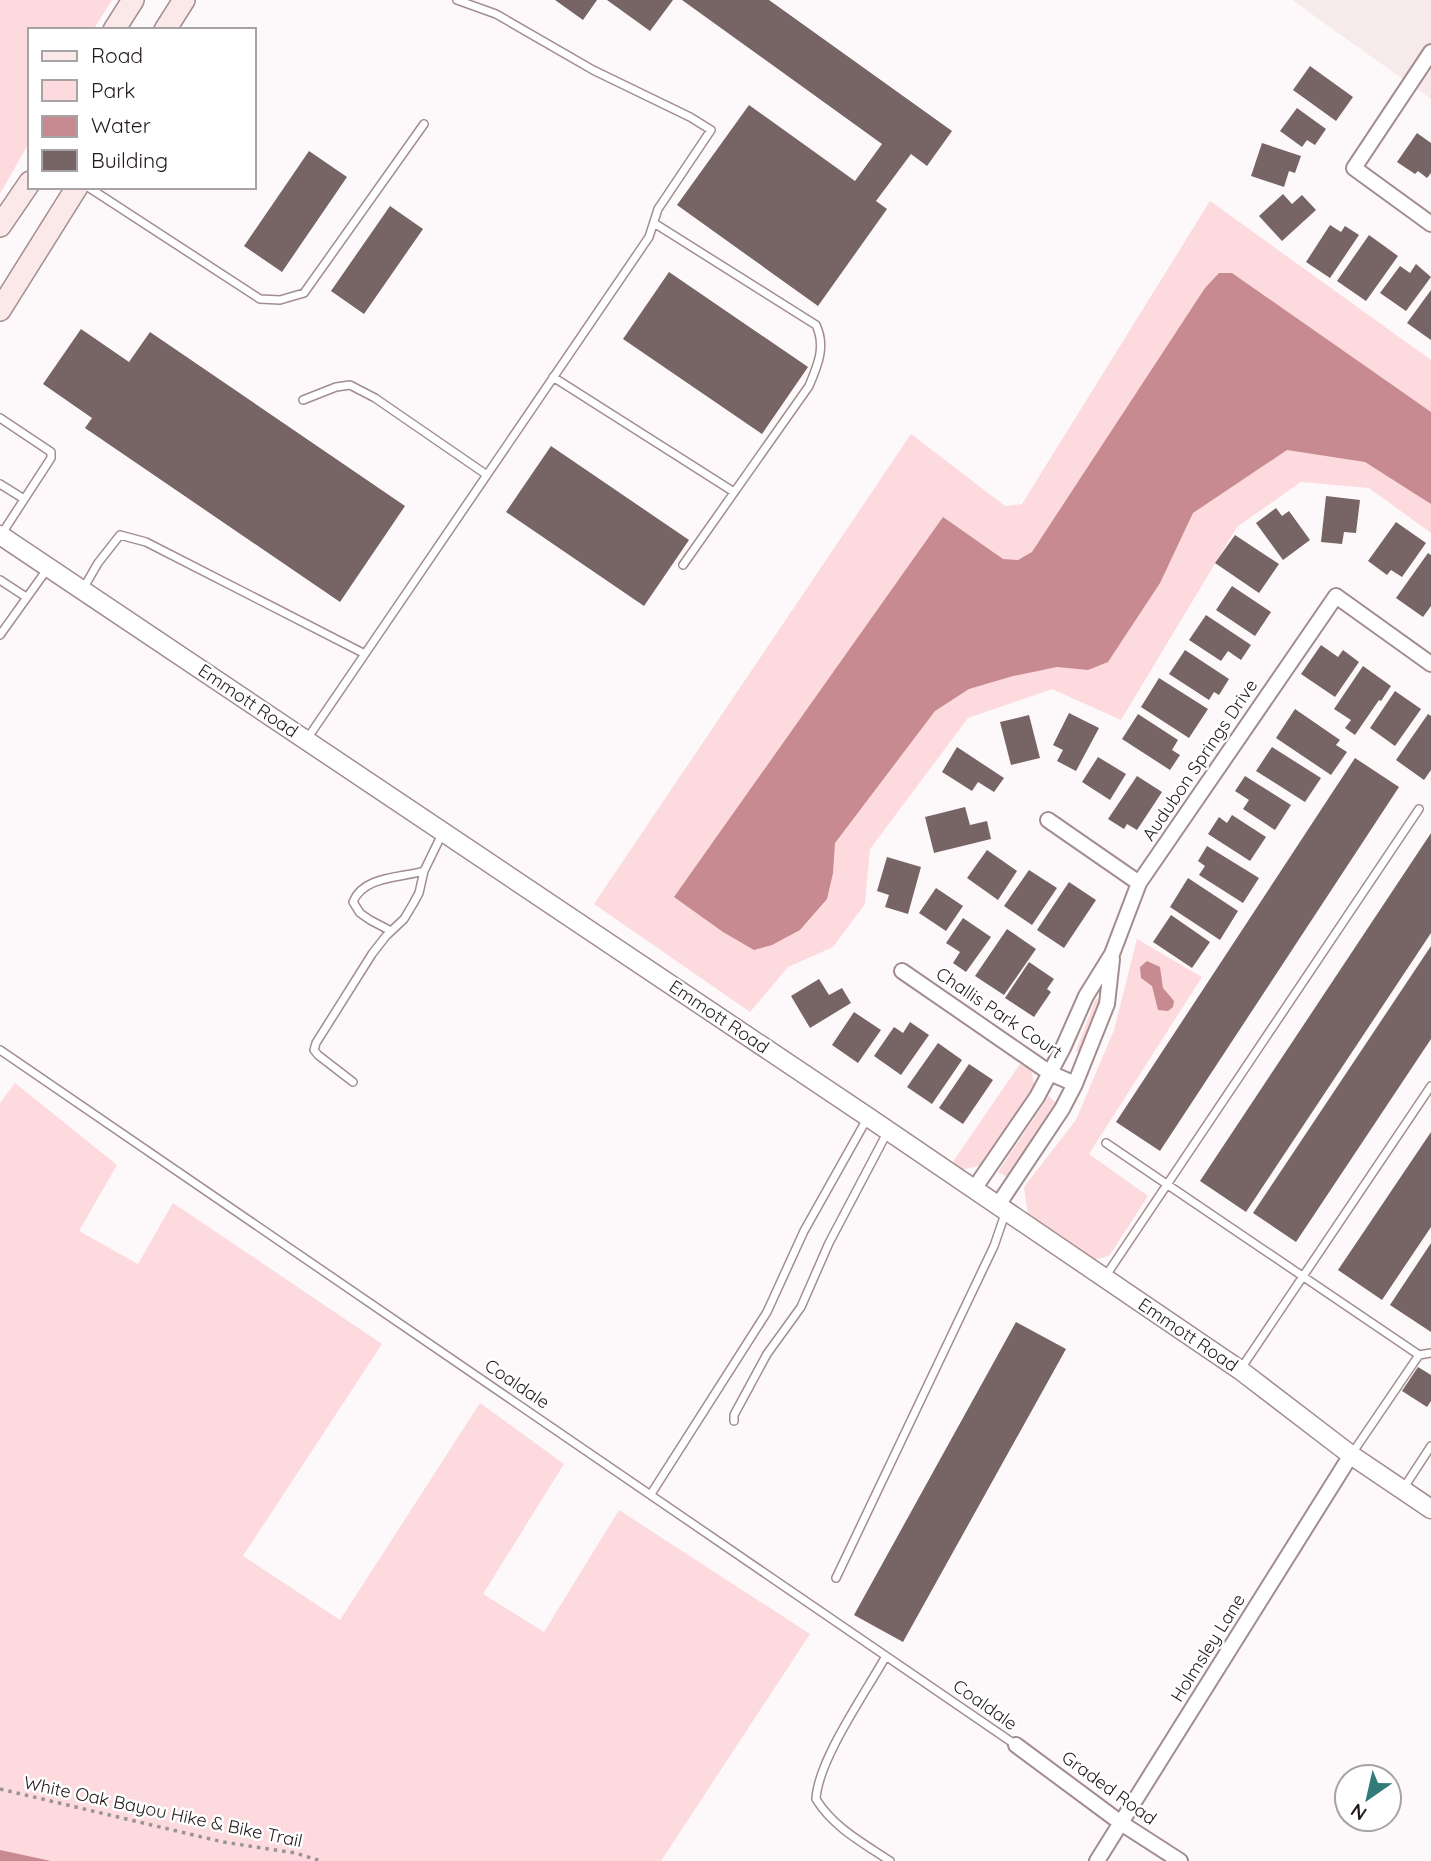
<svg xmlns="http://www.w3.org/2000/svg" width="1431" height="1861" viewBox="0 0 1431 1861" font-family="Quicksand,sans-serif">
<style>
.built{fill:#f7eaeb}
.green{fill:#fddadd}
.water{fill:#c68a90}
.building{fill:#776465}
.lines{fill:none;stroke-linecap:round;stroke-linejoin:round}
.service-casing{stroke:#a28d8f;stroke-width:10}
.minor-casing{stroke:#a28d8f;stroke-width:18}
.tertiary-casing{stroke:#a28d8f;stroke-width:21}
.secondary-casing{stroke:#a28d8f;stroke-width:24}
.path{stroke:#999394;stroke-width:3.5;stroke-dasharray:3.5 5;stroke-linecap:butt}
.service{stroke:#fff;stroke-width:7}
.minor{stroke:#fff;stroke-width:14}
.tertiary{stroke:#fff;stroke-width:18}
.secondary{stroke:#fbe8e9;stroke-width:21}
.labels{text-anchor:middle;stroke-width:5;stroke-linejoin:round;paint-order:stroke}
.street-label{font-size:18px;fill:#221a1b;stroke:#fff}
</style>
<rect width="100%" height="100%" fill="#fdf8f9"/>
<!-- built -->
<path class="built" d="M1293,0h138v99l-114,-81z"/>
<!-- green -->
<path class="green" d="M0,0h112l-19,30h-63v111l-30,53z
M1210,201l221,159v173l-62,-45 -68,-6 -64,45 -116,193 -69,-31 -84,29 -98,131 -5,55 -32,43 -45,20 -38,45 -156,-108 317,-470 94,72 17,-2z
M1137,939l65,38 -113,177 59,42 -39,60 -27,7 -54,-47 -4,-29 52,-67 38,-90z
M1096,998l5,3 -19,53 -6,-3z
M1020,1064l11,6 4,18 -53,77 -25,6 -5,-8z
M15,1083l102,82 -38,66 59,33 35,-61 209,141 -139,212 97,64 140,-217 84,61 -81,130 61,38 75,-122 191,124 -149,227h-661v-758z
M1049,1096l8,8 -50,73 -9,-5z"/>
<!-- water -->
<path class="water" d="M1219,273h13l199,139v92l-66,-42 -78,-12 -94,63 -33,70 -52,79 -20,8 -31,-3 -44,9 -44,13 -34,22 -100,132 -2,30 -6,26 -27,31 -28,15 -18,5 -31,-18 -49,-35 269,-380 60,42 15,1 14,-8 173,-264z
M1147,961l13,6 3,21 11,13 -1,6 -5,4 -10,-1 -6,-24 -11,-8 -1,-11z
M0,1850l51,11h-51z"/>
<!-- building -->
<path class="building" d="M555,0h42l-14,20z
M607,0h66l-23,31z
M682,0h87l183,131 -25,35 -16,-12 -35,47 11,8 -69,97 -141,-101 72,-100 106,76 27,-37z
M1310,66l43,31 -17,24 -43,-31z
M1297,108l29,21 -11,16 -8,-5 -5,7 -22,-16z
M1417,133l14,10v30l-4,5 -9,-7 -3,3 -18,-12z
M1262,143l39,13 -6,17 -6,-2 -5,16 -33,-11z
M309,151l38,26 -65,95 -38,-26z
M1283,194l9,10 10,-9 14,15 -34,31 -23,-25z
M390,206l33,23 -59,85 -33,-23z
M1330,225l11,7 4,-6 14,9 -29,43 -24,-16z
M1369,235l29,21 -32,45 -29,-20z
M1416,264l15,13 -25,34 -26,-18 20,-27 10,7z
M669,272l139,95 -46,67 -139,-95z
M1431,290v50l-24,-17z
M81,329l48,33 21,-30 255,174 -65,96 -255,-174 7,-10 -49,-34z
M551,446l138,94 -45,66 -138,-94z
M1326,496l34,4 -4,33 -12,-1 -2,12 -21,-2z
M1276,508l6,8 7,-5 21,29 -27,20 -27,-37z
M1396,522l30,21 -24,34 -11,-7 -4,5 -19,-14z
M1235,535l44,29 -20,29 -44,-30z
M1428,553l3,2v51l-8,11 -27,-19z
M1232,586l39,26 -16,24 -39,-26z
M1206,615l45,30 -10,15 -13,-9 -7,10 -32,-21z
M1321,645l17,12 5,-7 16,12 -24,35 -34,-23z
M1185,650l44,29 -10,16 -5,-3 -5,8 -40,-26z
M1363,666l28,20 -10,15 -2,-1 -24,35 -10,-7 6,-8 -17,-11z
M1159,678l49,31 -19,29 -48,-31z
M1395,691l26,18 -26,37 -25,-18z
M1295,709l45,31 -4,5 11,7 -16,23 -55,-37z
M1069,713l30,15 -23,43 -19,-10 6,-11 -10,-5z
M1138,714l40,26 -6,10 8,5 -10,15 -48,-31z
M1428,714l3,2v54l-7,10 -28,-20z
M1029,715l11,43 -29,7 -11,-43z
M957,747l47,31 -10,14 -16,-10 -6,9 -30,-19z
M1272,747l49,31 -16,24 -49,-31z
M1098,757l28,17 -16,26 -28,-18z
M1355,758l44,29 -239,364 -44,-29z
M1137,776l25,16 -25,38 -10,-6 -3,5 -16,-10z
M1245,776l46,29 -16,25 -32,-21 6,-9 -14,-9z
M965,807l5,18 17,-4 4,18 -57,14 -9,-36z
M1232,815l34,22 -16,24 -42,-27 11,-17 8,6z
M1431,833v100l-185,279 -46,-31z
M1207,846l52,32 -16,25 -44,-28 6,-9 -7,-5z
M987,850l30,21 -19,29 -31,-22z
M887,857l34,10 -13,47 -23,-7 4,-12 -12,-4z
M1029,870l28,18 -25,37 -28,-19z
M1188,878l50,33 -18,29 -50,-33z
M1069,882l27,18 -32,48 -27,-18z
M936,888l27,18 -17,25 -27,-18z
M1171,915l39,27 -18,26 -39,-26z
M963,918l28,19 -25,35 -13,-9 7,-11 -14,-9z
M1007,929l29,20 -32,46 -29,-19z
M1431,946v93l-135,203 -43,-29z
M1029,962l25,17 -7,10 4,3 -17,25 -29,-19z
M819,979l10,16 13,-7 9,15 -41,25 -19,-32z
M854,1012l27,18 -23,33 -26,-18z
M910,1022l19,13 -28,40 -27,-19 20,-29 9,6z
M938,1043l24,17 -30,44 -25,-17z
M969,1064l24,16 -30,44 -24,-16z
M1431,1132v95l-49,73 -44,-30z
M1431,1243v89l-41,-27z
M1016,1322l50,27 -163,293 -49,-27z
M1418,1367l13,8v26l-4,6 -25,-16z"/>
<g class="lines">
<defs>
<path id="service" d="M88,187l172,112 20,1 24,-7 120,-169
M654,223l162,102c10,21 2,40 -7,61l-126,179
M553,377l181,115
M303,400l33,-13 14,-2 25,13 112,77
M0,418l51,34v6l-50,77
M0,484l24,15
M0,580l26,17
M83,589l15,-26 22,-28 26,7 219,112
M0,635l48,-67
M307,739l342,-502 9,-28 53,-79 -21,-13 -97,-47 -97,-56 -39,-14
M391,931l-21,-11 -10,-7 -7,-11c10,-26 47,-24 71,-31
M0,1050l1016,695
M353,1082l-35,-27 -4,-5 2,-7 56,-89 14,-18 18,-17 9,-15 6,-11 5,-22 19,-39
M1106,1143l313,212 12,-2
M1105,1277l314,-468
M1240,1370l191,-284
M734,1421v-6l33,-61 34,-47 28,-64 59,-112
M1351,1455l68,-100
M1403,1489l28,-43
M651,1494l116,-182 37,-81 64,-114
M836,1578l158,-332 12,-35
M886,1656c-20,36 -68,104 -70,143 17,28 47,44 74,62"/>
<path id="minor" d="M1431,52l-77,116 77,56
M1048,820l91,63
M902,971l148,102 25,11
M974,1189l63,-92 26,-49 23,-52 26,-42 27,-71 197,-287 95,68
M998,1205l64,-96 13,-25 32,-80 5,-45
M1016,1745l105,78 59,38
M1097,1861l254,-406"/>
<path id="tertiary" d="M0,535l868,582 372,253 111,85 80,54"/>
<path id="secondary" d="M114,30l19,-30
M165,30l19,-30
M0,226l30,-44
M0,310l77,-123"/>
</defs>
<!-- service casing -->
<use href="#service" class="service-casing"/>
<!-- minor casing -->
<use href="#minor" class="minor-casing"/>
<!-- tertiary casing -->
<use href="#tertiary" class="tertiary-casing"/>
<!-- secondary casing -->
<use href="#secondary" class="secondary-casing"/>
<!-- path -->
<path class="path" d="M0,1789l223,53 72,11 26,8"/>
<!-- service -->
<use href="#service" class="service"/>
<!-- minor -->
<use href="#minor" class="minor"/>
<!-- tertiary -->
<use href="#tertiary" class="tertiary"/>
<!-- secondary -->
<use href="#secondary" class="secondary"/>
</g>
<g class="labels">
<!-- street labels -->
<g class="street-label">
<text transform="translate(248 701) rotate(34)" y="6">Emmott Road</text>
<text transform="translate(1200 760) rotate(-56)" y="6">Audubon Springs Drive</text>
<text transform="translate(999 1013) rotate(34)" y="6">Challis Park Court</text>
<text transform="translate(719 1017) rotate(34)" y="6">Emmott Road</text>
<text transform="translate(1188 1335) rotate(34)" y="6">Emmott Road</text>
<text transform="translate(517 1384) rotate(34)" y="6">Coaldale</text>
<text transform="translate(1208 1648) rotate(-58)" y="6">Holmsley Lane</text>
<text transform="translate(985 1705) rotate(35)" y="6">Coaldale</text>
<text transform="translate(1109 1788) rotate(36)" y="6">Graded Road</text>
<text transform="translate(163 1812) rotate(12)" y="6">White Oak Bayou Hike &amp; Bike Trail</text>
</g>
</g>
<!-- legend -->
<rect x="28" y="28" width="228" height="161" fill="#ffffff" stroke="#a7a3a4" stroke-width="2"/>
<rect x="42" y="51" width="35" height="10" fill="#fbe8e9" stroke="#a7a3a4" stroke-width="2"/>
<text x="91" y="63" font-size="21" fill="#221a1b">Road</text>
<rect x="42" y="80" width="35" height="21" fill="#fddadd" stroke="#a7a3a4" stroke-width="2"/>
<text x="91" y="98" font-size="21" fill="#221a1b">Park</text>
<rect x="42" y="116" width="35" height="21" fill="#c68a90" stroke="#a7a3a4" stroke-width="2"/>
<text x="91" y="133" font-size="21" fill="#221a1b">Water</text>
<rect x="42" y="150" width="35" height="21" fill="#776465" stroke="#a7a3a4" stroke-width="2"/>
<text x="91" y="168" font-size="21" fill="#221a1b">Building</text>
<!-- north arrow -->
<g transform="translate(1368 1798) rotate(214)"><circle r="33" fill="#ffffff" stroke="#a7a3a4" stroke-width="2"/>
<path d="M0-5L12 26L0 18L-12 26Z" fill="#337b79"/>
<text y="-10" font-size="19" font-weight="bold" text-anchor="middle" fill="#221a1b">N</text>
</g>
</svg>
